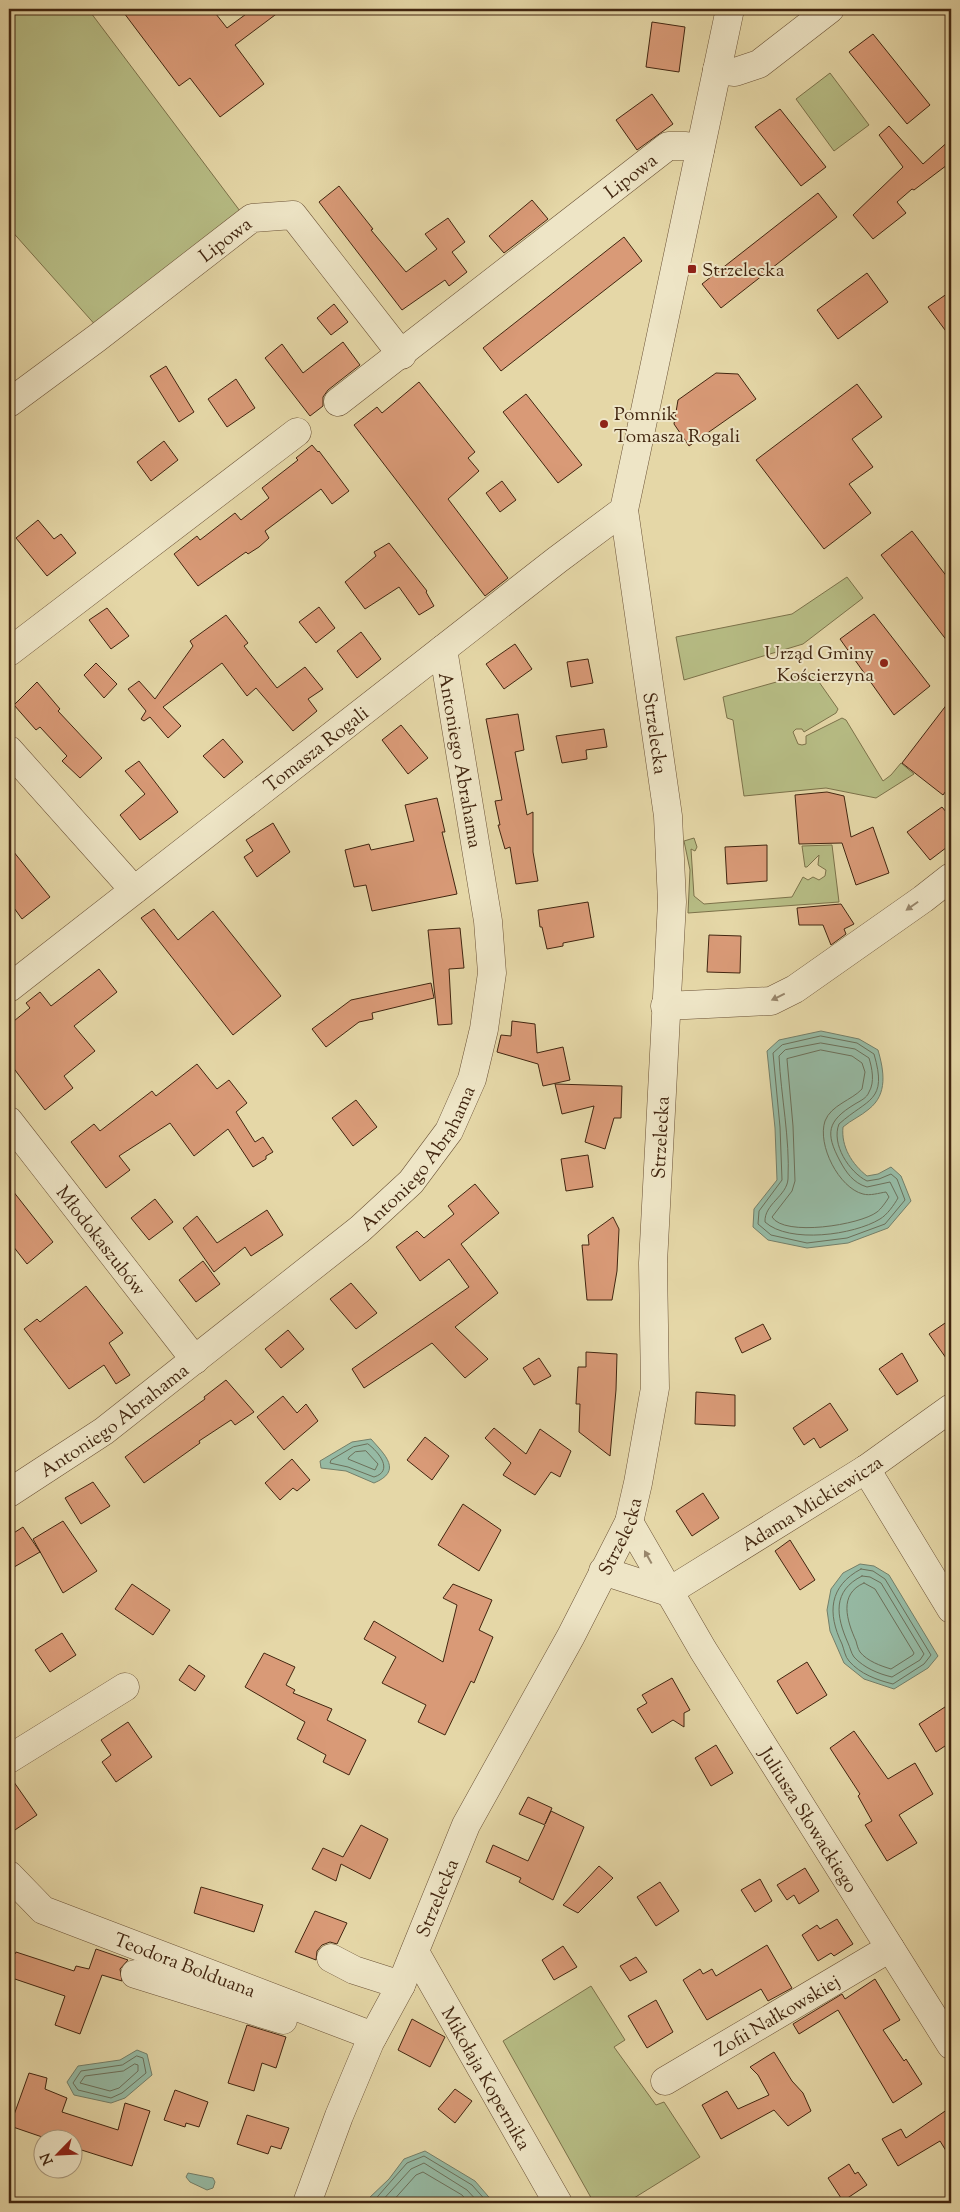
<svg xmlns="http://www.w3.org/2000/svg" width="960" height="2212" viewBox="0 0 960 2212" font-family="'Sorts Mill Goudy',serif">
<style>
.green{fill:#b7bd85;stroke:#7c724a}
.water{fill:#96baa4;stroke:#747f69}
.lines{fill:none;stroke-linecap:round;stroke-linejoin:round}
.shore{stroke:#6c705a;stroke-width:1}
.building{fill:#d99a77;stroke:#422610}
.minor-casing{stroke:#6b5236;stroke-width:29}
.minor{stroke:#eee5c6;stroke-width:28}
.oneway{fill:#98866b}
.poi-dot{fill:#8f2418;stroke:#eee5c6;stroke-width:2}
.labels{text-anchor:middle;stroke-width:4;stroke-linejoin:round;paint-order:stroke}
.street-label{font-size:19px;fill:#422610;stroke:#eee5c6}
.poi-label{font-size:19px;fill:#422610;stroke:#eee5c6;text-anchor:start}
</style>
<rect width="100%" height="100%" fill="#e5d7a7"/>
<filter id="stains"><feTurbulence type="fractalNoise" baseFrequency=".004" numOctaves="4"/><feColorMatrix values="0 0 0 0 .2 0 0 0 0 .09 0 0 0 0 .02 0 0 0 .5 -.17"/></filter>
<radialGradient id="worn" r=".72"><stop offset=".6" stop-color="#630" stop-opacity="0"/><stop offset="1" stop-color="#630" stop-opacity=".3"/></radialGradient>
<!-- green -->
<path class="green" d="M9,9h79l155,206 -145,113 -89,-100z
M830,73l39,52 -35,26 -38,-52z
M847,577l16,21 -60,46 -119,36 -8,-43 116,-23z
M812,672l26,37 -2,4 -32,19 -2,-3h-6l-3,3 5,12 4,1 4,-1v-8l36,-18 4,2 37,61 8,-6 10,-12 13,11 -38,24 -50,-10 -82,8 -11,-76 -6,-2 -4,-21z
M694,838l3,9 -2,4 -4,-2 3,47 10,8 88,-7 11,-20 5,3 5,-3 6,3 6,-4 1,-6 -8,-5 1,-10 -12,12h-2l-3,-21 30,-1 7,57 -151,11 2,-43 -6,-29z
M591,1986l34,54 -11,7 42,58 8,-3 36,55 -74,46h-32l-91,-162z"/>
<!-- water -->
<path class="water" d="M821,1031l38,8 19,11c6,21 10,44 -9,59 -8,7 -18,11 -26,18 -2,20 9,37 24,49l11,-2 13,-7 10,9 10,25 -23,27 -40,15 -41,5 -39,-8 -15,-13 1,-18 23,-29 -2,-52 -8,-77 12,-11z
M371,1439c14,16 32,32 3,44l-28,-12 -25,-3 -1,-7 32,-19z
M860,1564l14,2 15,9 49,81 -10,12 -34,21 -30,-10 -20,-16 -14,-32 -3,-21 4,-21 12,-16z
M137,2050l10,4 5,21 -27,23 -14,5 -37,-8 -7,-13 11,-16 42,-6z
M425,2151l50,30 19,22h-127l1,-4 21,-20 15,-20z
M188,2173l25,5 2,4 -2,6 -6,2 -17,-8 -4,-5z"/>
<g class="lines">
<!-- shore -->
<path class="shore" d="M821,1036l36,7 17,11c14,48 -6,44 -35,70 -8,20 10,48 28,57l12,-2 12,-5 6,5 8,21 -20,24 -38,14 -40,5 -36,-8 -13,-11 1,-13 23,-31 -2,-53 -7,-74 9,-8z
M821,1043l34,6 14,9c3,10 6,24 0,34 -2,6 -9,9 -14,12 -28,17 -30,29 -15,57 6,11 13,22 27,26l23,-5 8,16c-4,7 -11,17 -18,21 -26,16 -91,25 -115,3 -1,-18 22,-26 23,-43 2,-41 -7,-82 -9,-123l6,-6z
M821,1050l31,6 10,7 3,9 -3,17c-10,11 -31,16 -37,32 -8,24 14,67 38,73 7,2 16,-1 23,-2l3,5c-3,5 -8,12 -12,15 -17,13 -93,25 -105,5l20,-26 3,-10 -2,-55 -6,-67z
M368,1444c11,8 26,27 6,33l-26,-10 -18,-4 1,-3 22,-13z
M366,1451l12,13 -3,6 -27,-11 1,-2 6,-5z
M861,1569l12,2 12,8 46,76 -7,9 -31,20c-16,-4 -33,-10 -44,-23 -4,-4 -5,-12 -7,-17 -15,-31 -13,-58 19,-75z
M862,1576l8,1 11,6 43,71 -4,6 -28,17c-13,-3 -28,-9 -38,-20 -3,-4 -4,-10 -6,-14 -12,-27 -16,-52 14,-67z
M864,1583l11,6 39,64 -1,2 -22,14c-10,-3 -24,-8 -31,-17 -2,-3 -3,-7 -4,-11 -9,-20 -18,-47 8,-58z
M137,2056l6,2 3,15 -24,20 -11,5 -33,-8 -5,-7 8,-12 41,-6z
M135,2064l3,1v6l-19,17 -9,3 -30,-8 5,-7 38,-5z
M372,2203l35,-40 17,-7 48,29 16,18
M380,2203l31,-34 13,-6 43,27 12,13
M391,2203l25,-28 7,-3 39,23 7,8"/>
</g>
<!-- building -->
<path class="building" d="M121,9h91l15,19 26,-19h30l-48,36 29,39 -44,33 -30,-39 -11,8z
M652,22l33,5 -6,45 -33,-5z
M873,34l57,71 -23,19 -58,-72z
M652,94l21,30 -36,26 -21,-30z
M780,109l46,58 -25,19 -46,-59z
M889,126l34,38 28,-25v23l-37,28 -2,-1 -15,13 9,11 -33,26 -20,-24 50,-48 -24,-32z
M339,186l34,43 -2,1 35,42 31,-23 -12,-15 23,-16 17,24 -13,10 15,20 -18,14 -4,-6 -43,30 -83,-108z
M818,193l19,24 -116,91 -19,-24z
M532,200l16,19 -44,34 -15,-17z
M624,237l18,24 -141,110 -18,-23z
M867,273l21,29 -50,37 -21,-29z
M951,291v47l-23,-31z
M334,304l14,18 -17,13 -14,-17z
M343,342l17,23 -32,25 -5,7v9l-13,10 -45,-58 17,-14 21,29z
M166,366l28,46 -15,10 -29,-46z
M716,373l22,1 18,25 -67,47 -15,-22 4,-24z
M236,379l19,29 -28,19 -19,-28z
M419,382l56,70 -7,6 11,13 -31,28 60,79 -23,18 -131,-171 23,-18 5,6z
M857,384l25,33 -30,22 21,28 -24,17 22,29 -47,36 -68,-89z
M526,394l56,71 -24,18 -55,-71z
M164,441l14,19 -27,21 -14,-19z
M312,445l6,7 1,-1 30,40 -17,13 -11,-15 -56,42 4,7 -10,9 -11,7 -2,-2 -48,34 -24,-32 23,-18 3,4 35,-27 6,7 28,-22 -7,-10 36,-28 -2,-2z
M502,481l14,19 -16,12 -14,-19z
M38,520l16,19 7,-5 15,19 -29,23 -31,-38z
M912,531l39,51v64l-70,-91z
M389,543l38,48 -1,1 8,14 -15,9 -20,-28 -34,22 -20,-27 31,-26 -2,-4z
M319,607l16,21 -19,15 -17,-21z
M107,608l22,28 -18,13 -22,-29z
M874,614l56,72 -36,29 -54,-76z
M226,615l22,28 -4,3 33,42 28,-21 18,22 -15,10 9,12 -24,20 -37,-43 -9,8 -25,-33 -59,44 18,19 -13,12 -18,-21 -6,4 -3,-2 5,-8 -18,-22 11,-8 16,18 38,-53 -3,-5z
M361,632l20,27 -24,19 -20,-27z
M515,644l17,25 -28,20 -18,-25z
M588,659l5,24 -22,4 -4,-25z
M96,663l21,21 -13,14 -20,-23z
M37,682l23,27 -2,2 44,47 -22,20 -18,-17 5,-5 -27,-29 -4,3 -22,-25z
M951,699v85l-8,11 -41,-32z
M518,714l6,36 -9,2 12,63 6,-3v40l5,29 -22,3 -6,-37 -5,2 -7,-24h2l-5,-24 7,-1 -16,-81z
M401,725l27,33 -20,16 -26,-34z
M604,729l3,18 -21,3 1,9 -25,4 -6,-27z
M223,739l20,23 -19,16 -21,-22z
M139,761l39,51 -38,28 -20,-25 25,-21 -20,-23z
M827,792l17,4 7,41 22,-10 16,46 -33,12 -14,-42 -43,1 -4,-49z
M437,798l8,34h-3l15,62 -85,17 -6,-26 -12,2 -9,-37 24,-6 2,6 43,-9 -9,-36z
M942,807l9,11v26l-21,16 -23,-28z
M273,823l17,29 -33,25 -13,-20 9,-6 -7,-11z
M767,845v36l-40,3 -2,-37z
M9,846l41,51 -28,22 -13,-18z
M588,902l6,35 -31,6v3l-16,3 -5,-22h-2l-2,-17z
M841,904l13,20 -10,5 2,5 -15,11 -8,-20h-24l-2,-17z
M154,909l24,31 35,-29 68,85 -48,39 -92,-117z
M460,928l4,40 -15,1 3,55 -14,1 -10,-95z
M709,935l32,1 -1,37 -33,-1z
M99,969l18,23 -43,34 21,25 -31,25 9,12 -28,22 -36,-48v-37l21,-17 -4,-5 14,-11 11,14z
M431,983l3,15 -62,15 1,6 -14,3 -33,25 -14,-18 39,-29z
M512,1021l23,3 2,29 26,-6 7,33 -27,6 -5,-22 -41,-12 4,-17 10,1z
M197,1064l20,25 12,-9 18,23 -11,9 19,30 8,-5 10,15 -7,4v3l-13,8 -25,-38 -34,27 -24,-33 -51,33 11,14 -24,18 -35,-46 23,-18 6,7 52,-40 4,5z
M555,1084l67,2 -1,32h-7l-9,31 -20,-7 9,-36 -32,8z
M356,1100l21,27 -24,19 -21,-28z
M588,1155l5,32 -27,4 -5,-32z
M475,1184l24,29 -38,31 37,49 -43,34 33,32 -23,19 -33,-35 -68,45 -12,-19 117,-82 -20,-28 -29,22 -24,-34 21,-16 7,7 30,-24 -6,-8z
M9,1186l44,56 -26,22 -18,-23z
M155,1199l18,23 -24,18 -18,-22z
M267,1210l16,25 -32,21 -6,-9 -31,25 -31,-44 14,-12 20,27z
M613,1217l6,12 -2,42 -5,29h-25l-5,-55h7l-1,-10z
M203,1261l17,23 -24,18 -17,-22z
M351,1283l26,30 -21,16 -26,-30z
M86,1286l37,47 -14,10 21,32 -14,9 -12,-19 -35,24 -45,-60 13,-10 3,3z
M951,1319v46l-22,-31z
M763,1324l8,15 -29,14 -7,-15z
M288,1330l16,19 -23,19 -16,-19z
M586,1352l31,2 -1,36 -6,66 -31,-24 1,-28h-4l2,-37h8z
M902,1353l16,28 -21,14 -18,-26z
M539,1358l12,18 -17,9 -11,-17z
M226,1380l28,32 -19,13 -4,-5 -32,21 1,2 -56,40 -19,-26 80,-58 -1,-2z
M696,1392l39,3v31l-40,-2z
M283,1396l14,17 9,-9 12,17 -34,29 -27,-33z
M830,1403l18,27 -28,18 -6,-10 -10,7 -11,-17z
M494,1428l32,26 14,-25 31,22 -11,26 -9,-5 -16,23 -32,-20 8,-12 -26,-25z
M425,1437l24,19 -17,24 -25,-20z
M292,1459l18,21 -13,11 -4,-3 -13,12 -15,-17z
M93,1482l17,24 -29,18 -16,-26z
M703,1493l16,25 -27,18 -16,-25z
M463,1504l38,26 -22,41 -41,-26z
M63,1521l34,50 -34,22 -30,-54z
M23,1527l17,25 -31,18v-34z
M790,1540l25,40 -15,10 -25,-39z
M132,1584l38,26 -17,25 -38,-26z
M453,1584l39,16 -13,30 14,7 -19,46 -3,-2 -26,54 -27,-13 8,-17 -44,-22 14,-26 -32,-18 10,-18 69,41 14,-57 -14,-7z
M62,1633l14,22 -26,17 -15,-22z
M264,1653l31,14 -9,18 9,5 -2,3 39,16 -5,11 39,20 -17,35 -26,-13 3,-7 -29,-16 8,-17 -60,-35z
M807,1662l20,33 -30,19 -20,-33z
M189,1665l16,11 -10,15 -16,-11z
M672,1678l18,32 -6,3v14l-11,-7 -21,13 -15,-24 10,-6 -5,-8z
M951,1703v39l-15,10 -17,-28z
M128,1722l24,35 -36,25 -14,-20 9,-7 -10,-15z
M854,1731l34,48 27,-16 18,31 -34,21 18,28 -30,18 -22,-36 7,-4 -14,-25 2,-2 -30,-46z
M716,1745l17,28 -22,13 -16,-28z
M9,1775l28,40 -28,19z
M528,1797l24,11 -7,16 6,-13 33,16 -31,73 -34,-18 2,-4 -35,-16 7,-17 35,16 17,-36 -26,-11z
M361,1825l27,14 -18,40 -29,-15 -5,17 -24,-12 11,-21 20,9z
M599,1866l14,12 -35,35 -15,-8z
M805,1868l14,23 -20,13 -5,-9 -7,5 -10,-15z
M760,1879l12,22 -17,11 -14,-22z
M660,1882l19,29 -23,15 -19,-29z
M201,1887l62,18 -9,27 -60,-19z
M315,1911l32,12 -10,21 -7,-2 -8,3 -5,6 -1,9 -21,-8z
M837,1919l16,25 -19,12 -3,-3 -13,8 -16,-26 15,-10 3,4z
M767,1945l25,43 -24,13 -7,-12 -54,31 -24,-40 17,-11 3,5 9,-5 4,7z
M563,1946l14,21 -23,13 -12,-20z
M96,1949l32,11 -8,9 2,12 -20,-6 -22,59 -25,-9 10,-29 -56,-19v-25l6,2 1,-2 58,19 2,-5 13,3z
M636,1957l11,15 -17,9 -10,-15z
M875,1979l25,41 -17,10 21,31 2,-2 16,25 -29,19 -55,-93 -39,24 -6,-10 49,-30 3,5z
M656,2000l17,32 -26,16 -19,-32z
M412,2019l33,18 -15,30 -32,-17z
M247,2025l39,12 -10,31 -14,-5 -8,28 -26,-8z
M774,2052l18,29 11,12 8,18 -23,15 -14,-16 -53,29 -19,-34 25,-14 11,18 31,-14 -11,-20 -8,-8z
M29,2073l18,5 -2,11 22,9 -5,14 56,18 7,-27 25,8 -18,55 -60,-19v-7h-21l-41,-14z
M455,2089l17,12 -17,22 -17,-14z
M175,2090l33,12 -9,25 -13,-4 -1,4 -21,-7z
M951,2107v52l-11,-18 -42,25 -16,-27 19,-10 5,9z
M247,2115l42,13 -8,21 -10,-3 -3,8 -31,-10z
M849,2164l6,10 3,-2 9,13 -24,16 -15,-23z"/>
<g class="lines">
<defs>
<g id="minor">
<path d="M717,70l18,2 24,-8 71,-55"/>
<path id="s1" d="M338,402l330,-256h18l14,4"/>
<path id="s2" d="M9,403l88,-65 155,-120 41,-3 109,140"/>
<path d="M9,652l288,-220"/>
<path d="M9,750l125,140"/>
<path id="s3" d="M9,988l548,-428 67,-50"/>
<path d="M665,1006l106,-5 24,-12 128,-90 28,-22"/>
<path id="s4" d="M9,1121l186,239"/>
<path d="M866,1469l85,140"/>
<path id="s5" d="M9,1493l95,-62 256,-202 51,-47 38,-51 23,-52 12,-50 8,-56 -4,-52 -45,-272"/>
<path id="s6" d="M629,1522l74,128 248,395"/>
<path d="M603,1571l65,21"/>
<path id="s7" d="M668,1592l198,-123 85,-61"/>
<path d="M9,1759l116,-72"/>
<path id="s8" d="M9,1875l34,35 330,126"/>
<path id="s9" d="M415,1952l143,251"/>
<path d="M331,1958l23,12 47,15"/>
<path d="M135,1974l148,46"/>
<path id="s10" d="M665,2081l225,-133"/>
<path id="s11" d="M307,2203l32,-87 31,-74 31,-57 65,-160 105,-189 58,-114 9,-39 17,-95 -2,-125 19,-361 -4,-86 -44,-306 106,-501"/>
</g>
</defs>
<!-- minor casing -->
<use href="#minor" class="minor-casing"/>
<!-- minor -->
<use href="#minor" class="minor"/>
</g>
<!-- one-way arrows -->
<defs><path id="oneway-solid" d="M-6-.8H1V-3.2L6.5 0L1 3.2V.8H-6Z" transform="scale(1.25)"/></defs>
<g class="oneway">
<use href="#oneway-solid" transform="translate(912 906) rotate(145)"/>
<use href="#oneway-solid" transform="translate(778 997) rotate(154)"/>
<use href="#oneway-solid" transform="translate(648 1557) rotate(-119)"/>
</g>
<!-- markers -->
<g class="poi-dot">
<rect x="687" y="264" width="10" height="10" rx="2.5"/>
<circle cx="604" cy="424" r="5"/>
<circle cx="884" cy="663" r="5"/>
</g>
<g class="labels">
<!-- street labels -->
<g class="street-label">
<text dy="7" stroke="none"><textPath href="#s1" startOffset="370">Lipowa</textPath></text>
<text dy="7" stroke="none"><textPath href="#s2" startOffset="271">Lipowa</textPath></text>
<text transform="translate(656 733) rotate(82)" y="7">Strzelecka</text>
<text dy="7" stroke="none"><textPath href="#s3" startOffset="389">Tomasza Rogali</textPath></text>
<text transform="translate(461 760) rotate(80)" y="7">Antoniego Abrahama</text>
<text dy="7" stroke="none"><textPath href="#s11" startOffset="1142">Strzelecka</textPath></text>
<text dy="7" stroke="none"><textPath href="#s5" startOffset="532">Antoniego Abrahama</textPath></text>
<text dy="7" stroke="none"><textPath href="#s4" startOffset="151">Młodokaszubów</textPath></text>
<text dy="7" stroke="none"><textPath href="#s5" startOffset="128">Antoniego Abrahama</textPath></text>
<text dy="7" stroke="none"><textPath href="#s7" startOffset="169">Adama Mickiewicza</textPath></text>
<text dy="7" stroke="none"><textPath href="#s11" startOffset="738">Strzelecka</textPath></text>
<text dy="7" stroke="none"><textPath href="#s6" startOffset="348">Juliusza Słowackiego</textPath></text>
<text dy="7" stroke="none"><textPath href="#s11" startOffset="332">Strzelecka</textPath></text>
<text dy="7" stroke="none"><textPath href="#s8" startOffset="201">Teodora Bolduana</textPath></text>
<text dy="7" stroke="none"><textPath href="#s10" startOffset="130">Zofii Nałkowskiej</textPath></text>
<text dy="7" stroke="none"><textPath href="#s9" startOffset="145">Mikołaja Kopernika</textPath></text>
</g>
<!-- poi labels -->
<g class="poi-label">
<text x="702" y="276">Strzelecka</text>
<text x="614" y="420">Pomnik<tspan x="614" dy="22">Tomasza Rogali</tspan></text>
<text x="874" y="659" text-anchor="end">Urząd Gminy<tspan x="874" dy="22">Kościerzyna</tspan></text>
</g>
</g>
<!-- margin -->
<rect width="960" height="2212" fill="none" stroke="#e5d7a7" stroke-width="30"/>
<rect x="10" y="10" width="940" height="2192" fill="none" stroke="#422610" stroke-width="2.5"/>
<rect x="15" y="15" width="930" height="2182" fill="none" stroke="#422610"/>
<!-- north arrow -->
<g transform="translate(58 2154) rotate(246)"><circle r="24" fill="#eee5c6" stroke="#a9997d"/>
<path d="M0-4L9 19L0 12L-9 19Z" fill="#8f2418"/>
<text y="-8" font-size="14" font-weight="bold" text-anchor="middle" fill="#422610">N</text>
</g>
<rect width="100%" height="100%" filter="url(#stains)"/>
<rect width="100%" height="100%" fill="url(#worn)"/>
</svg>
